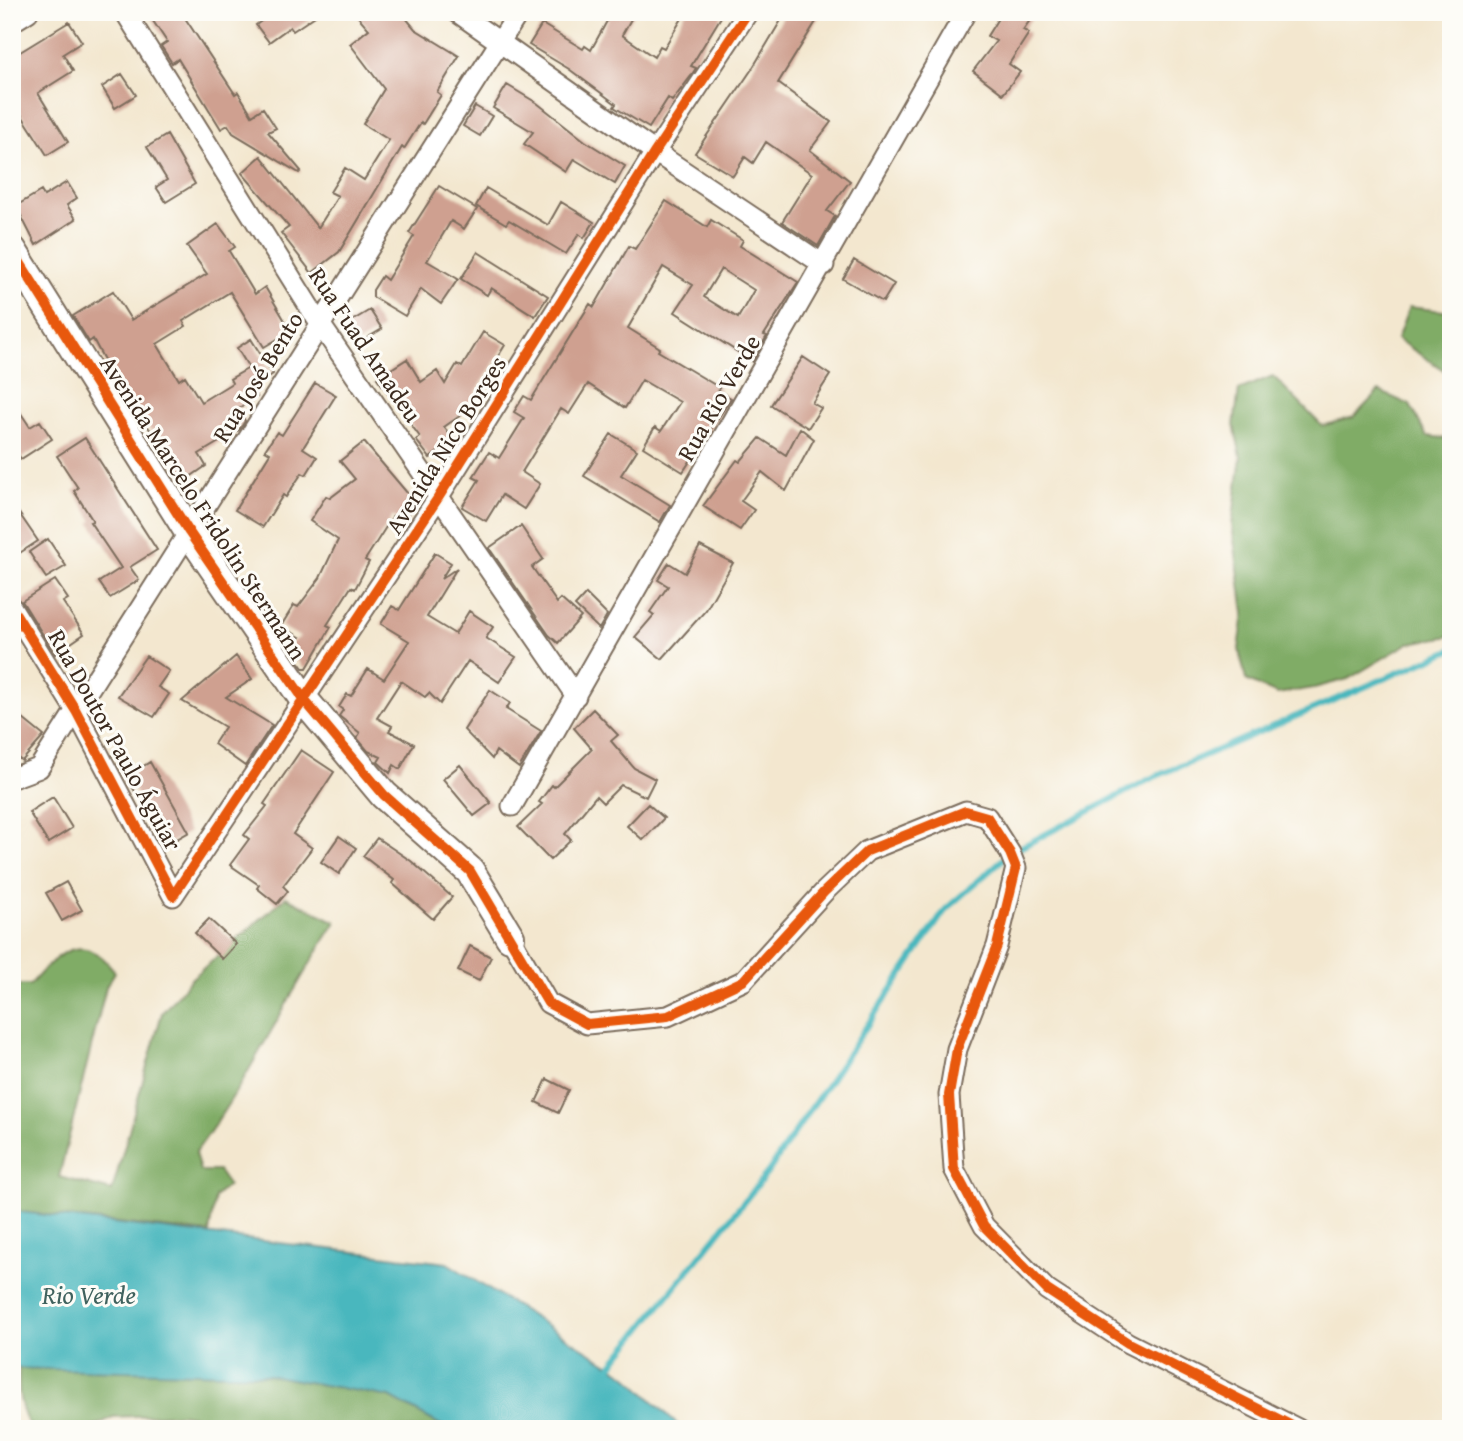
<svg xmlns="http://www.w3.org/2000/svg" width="1463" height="1441" viewBox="0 0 1463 1441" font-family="'Gentium Book Plus',serif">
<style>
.forest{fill:#80ac66;stroke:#5e6b42;stroke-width:2}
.water{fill:#48b7be;stroke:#42706e;stroke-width:2}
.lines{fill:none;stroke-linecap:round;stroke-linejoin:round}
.stream{stroke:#48b7be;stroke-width:6}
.building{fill:#cfa090;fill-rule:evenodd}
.street-casing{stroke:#7b6c5c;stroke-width:23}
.secondary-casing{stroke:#7b6c5c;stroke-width:32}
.street{stroke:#fff;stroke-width:19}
.secondary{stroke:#fff;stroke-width:28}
.cycleway-casing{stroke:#fdfcf7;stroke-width:15}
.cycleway{stroke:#e8590c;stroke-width:10}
.labels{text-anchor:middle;stroke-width:6;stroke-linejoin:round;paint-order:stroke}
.street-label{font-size:24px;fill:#3b2a1e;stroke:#fdfcf7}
.water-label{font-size:26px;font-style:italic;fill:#40625e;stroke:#fdfcf7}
</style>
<rect width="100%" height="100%" fill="#fdfcf7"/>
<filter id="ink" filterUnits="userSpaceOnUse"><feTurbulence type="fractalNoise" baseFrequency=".0143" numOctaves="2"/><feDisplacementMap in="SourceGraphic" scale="14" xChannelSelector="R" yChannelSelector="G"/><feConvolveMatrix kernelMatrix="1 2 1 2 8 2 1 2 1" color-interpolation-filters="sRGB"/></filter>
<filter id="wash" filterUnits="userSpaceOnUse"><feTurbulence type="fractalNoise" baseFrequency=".00686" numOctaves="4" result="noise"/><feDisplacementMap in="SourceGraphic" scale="28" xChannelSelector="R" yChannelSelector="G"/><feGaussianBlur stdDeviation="1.57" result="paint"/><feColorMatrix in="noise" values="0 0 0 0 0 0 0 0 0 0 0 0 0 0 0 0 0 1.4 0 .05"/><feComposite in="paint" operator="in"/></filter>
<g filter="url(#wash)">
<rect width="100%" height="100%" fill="#f3e7cf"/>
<!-- forest -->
<path class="forest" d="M1409,307l42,5v63l-54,-36z
M1273,376l49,50 32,-9 25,-26 31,14 17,31 24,3v197l-42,7 -61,36 -34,9 -37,6 -31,-14 -7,-31 5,-36 -12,-88 9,-68 -7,-32 5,-35z
M286,897l50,25c-50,75 -87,158 -141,231l5,18h18l10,14 -13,12 -6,36 -197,-22v-226h18c27,-31 53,-58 85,-13l-9,15 -47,190 53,14 50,-178 29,-34z
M19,1368l250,7 121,22 58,32h-200l-64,-15 -71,3 -24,12h-57c-13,-17 -14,-40 -13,-61z"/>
<!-- water -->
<path class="water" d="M12,1211l435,52 179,112 56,54h-234l-58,-32 -121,-22 -257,-7z"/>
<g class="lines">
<!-- stream -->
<path class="stream" d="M606,1372l162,-200 178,-263 64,-56 142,-75 299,-128"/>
</g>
<g id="blocks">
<!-- building -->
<path class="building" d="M147,12h34l54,82 3,-2 14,23 11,-7 13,20 -8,4 33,39 -2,2 -66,-40 -5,-8 -7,4 -43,-70 -6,4 -11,-17 6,-4z
M259,12h62l-28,19 -3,-4 -21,15 -13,-17 8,-6z
M354,12h47l14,17 44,27 -22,36 4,3 -18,29 -2,-2 -17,27 -2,-2 -63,105 -27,21 -31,-40 8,-6 -47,-54 19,-17 57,72 20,-32 -8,-4 15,-24 19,12 25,-40 -26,-16 21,-35 -34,-45 19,-15z
M612,12h23l-13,23 32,22 6,-11 4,2 22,-36h38l-33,54 5,2 -5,8 -19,25 -4,-3 -19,30 -35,-21 2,-3 -47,-35 -40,-24 13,-21 41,25 2,-3 6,4z
M786,12h36l-44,71 53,39 -21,28 40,31 -23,30 8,5 -17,30 -36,-24 30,-48 -46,-32 -13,21 -8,-6 -12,19 -38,-23 57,-84z
M1002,12h34l-13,18 6,3 -20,31 11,8 -17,22 -30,-23 23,-30 -9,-5z
M69,22l13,20 -19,12 10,17 -35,22 30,49 -21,13 -35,-55v-43z
M122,74l14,21 -21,13 -13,-21z
M507,85l30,18 48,38 40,25 -10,18 -41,-25 -8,13 -42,-28 9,-12 -40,-24z
M475,106l17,10 -12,20 -17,-10z
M167,135l28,49 -29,18 -10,-15 11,-7 -20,-33z
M67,182l10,16 -10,7 9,14 -40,26 -20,-39 25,-15 3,5z
M439,186l38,23 -13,20 -13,-8 -24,40 31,18 -17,25 -20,-15 -16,27 -32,-19v-7l9,-14 5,4 27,-44 -5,-3z
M486,188l62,37 13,-23 33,20 -10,16 -5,-4 -13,20 -57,-34 -3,4 -30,-18z
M666,201l41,26 4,-7 32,20 -3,6 58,36 -34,53 3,1 -15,25 -77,-49 18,-27 -30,-18 -35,61 32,20 -2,3 62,37 -2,3 13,7 -48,74 -40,-25 12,-20 6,4 19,-29 -38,-22 -17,28 -37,-24 -19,30 -8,-5 -39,63 18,12 -16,25 -22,-14 -16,26 -24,-14 17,-27 -6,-3 16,-25 10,6 25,-40 -10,-6 10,-16 7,4 59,-96 4,3 35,-61 6,3zM721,269l33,21 -16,28 -34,-21z
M218,224l17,23 -6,4 26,43 10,-7 26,44 -27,16 -34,-55 -47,29 3,5 -29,18 22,36 6,-4 16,26 31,-19 -2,-4 19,-11 -12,-20 14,-9 22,35 -21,14 5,9 -20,12 8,12 -6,9 -40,24 7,12 -19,13 -32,-50 -4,2 -40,-58 -18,-34 -4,3 -16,-26 40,-25 18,29 76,-46 -20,-28z
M478,252l70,44 -13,20 -44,-28 -4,7 -26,-16z
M854,260l40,24 -11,18 -40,-23z
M370,310l12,19 -25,15 -12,-19z
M483,332l22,13 -34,56 6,3 -33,23 10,13 -24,18 -14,-18 4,-3 -43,-59 30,-19 14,23 16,-11 8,13 12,-20 5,3z
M803,357l27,18 -18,28 9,5 -13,20 -37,-23z
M315,383l21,12 -33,53 14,9 -11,18 -4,-2 -16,24 -3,-2 -20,32 -28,-17 35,-57 -5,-3 12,-18 5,3z
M12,400l18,27 10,-6 12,18 -31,20 -9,-14z
M800,428l14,11 -28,52 -24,-19 -21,29 13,9 -14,20 -37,-24 34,-46 3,2 20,-24 26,17z
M611,434l26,16 -16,25 49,30 -10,17 -76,-46z
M85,438l72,112 -27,17 9,13 -29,18 -11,-16 22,-14 -31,-46 3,-1 -19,-30 4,-3 -21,-32z
M364,442l50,59 -10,25 -11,-10 -28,44 4,2 -14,27 -4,-2 -24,38 4,2 -24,41h-4l-16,-22 13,-9 -19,-11 13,-21 4,2 22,-29 18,-38 -28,-19 16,-25 4,2 25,-19 -15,-18z
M12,503l26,38 -26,17z
M521,526l22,33 -11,8 25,36 4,-4 20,18 -23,26 -9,-8 -60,-87z
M48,539l18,27 -20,12 -17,-26z
M700,546l33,17 -27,47 -44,49 -27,-22 19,-22 -4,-3 18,-26 -10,-6 11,-17 16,10z
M435,553l16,10 -10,16 16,-11 -30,49 28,17 14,-23 24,16 -7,11 30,19 -17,25 -31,-21 -28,43 -11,-11 -4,4 -24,-16 -24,37 15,8 -3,5 25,13 -14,25 -6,-4 -4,8 -12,-11 3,-5 -13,-6 -11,-13 3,-5 -21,-17 4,-6 -4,-3 8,-13 4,2 17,-27 16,10 25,-38 -28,-17 11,-18 7,4z
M55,580l13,19 -5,3 21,32 -29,20 -33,-53z
M586,594l21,21 -8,14 -24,-23z
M146,656l23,15 -11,16 11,7 -15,23 -36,-21z
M236,656l16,23 -26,18 46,28 -27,41 -31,-22 11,-17 -43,-26z
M490,690l20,13 -4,6 35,22 -22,37 -23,-17 -4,8 -28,-29z
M593,709l25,26 -7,6 23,27 21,11 -9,18 -25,-12 -18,18 -7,-7 -31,38 6,6 -21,20 -32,-33 24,-23 -3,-2 13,-17 2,2 38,-38 -18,-21z
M12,710l32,26 -22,25 -10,-7z
M301,750l33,22 -41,62 19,14 -29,38 5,5 -11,13 -20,-16 2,-3 -29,-20 19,-26 -5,-4 23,-29 -3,-2z
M150,762l39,70 -21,12 -42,-67z
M460,765l31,38 -17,13 -31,-37z
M53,797l19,31 -24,15 -19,-31z
M648,804l16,14 -21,22 -16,-14z
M339,836l17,12 -17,26 -18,-12z
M377,838l34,23 41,36 -19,22 -41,-36 2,-3 -31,-24z
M66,882l16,28 -20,11 -16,-28z
M209,919l27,25 -14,15 -27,-26z
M470,946l21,11 -12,24 -21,-10z
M547,1079l22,11 -11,23 -22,-11z"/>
</g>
</g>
<g filter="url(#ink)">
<use href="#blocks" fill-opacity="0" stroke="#7b6c5c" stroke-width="2"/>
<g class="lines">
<defs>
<path id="street" d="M125,12l195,312 256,372
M457,12l198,140 169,113
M12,22l16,-10
M12,608l64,103 97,185 265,-398 217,-346 93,-140
M12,778l27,-10 480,-756
M512,806l454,-794
M510,937l38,66 39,21 81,-8 75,-35 81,-89 43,-41 99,-40 21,6 23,36 6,15 -19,78 -40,103 -8,46 5,74 30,57 63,64 81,53 170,86"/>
<path id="secondary" d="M12,250l177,282 116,169 79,94 86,76 40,66"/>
</defs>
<!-- street casing -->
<use href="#street" class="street-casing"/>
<!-- secondary casing -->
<use href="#secondary" class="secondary-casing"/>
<!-- street -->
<use href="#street" class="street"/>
<!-- secondary -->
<use href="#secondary" class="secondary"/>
<defs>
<path id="cycleway" d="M12,250l177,282 116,169 79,94 86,76 78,132 39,21 81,-8 75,-35 81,-89 43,-41 99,-40 21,6 23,36 6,15 -19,78 -40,103 -8,46 5,74 30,57 63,64 81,53 170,86
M12,608l64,103 97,185 265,-398 217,-346 93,-140"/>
</defs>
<!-- cycleway casing -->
<use href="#cycleway" class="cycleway-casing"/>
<!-- cycleway -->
<use href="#cycleway" class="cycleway"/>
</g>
</g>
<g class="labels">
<!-- street labels -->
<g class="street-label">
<text transform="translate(365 345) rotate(56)" y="8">Rua Fuad Amadeu</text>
<text transform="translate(258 377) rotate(-58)" y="8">Rua José Bento</text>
<text transform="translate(719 398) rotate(-60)" y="8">Rua Rio Verde</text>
<text transform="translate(446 445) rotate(-58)" y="8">Avenida Nico Borges</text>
<text transform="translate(203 508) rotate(57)" y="8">Avenida Marcelo Fridolin Stermann</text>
<text transform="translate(115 740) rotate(61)" y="8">Rua Doutor Paulo Águiar</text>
</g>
<!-- water labels -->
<g class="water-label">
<text x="89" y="1304">Rio Verde</text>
</g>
</g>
<!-- margin -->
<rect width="1463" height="1441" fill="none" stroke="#fdfcf7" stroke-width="42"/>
</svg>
